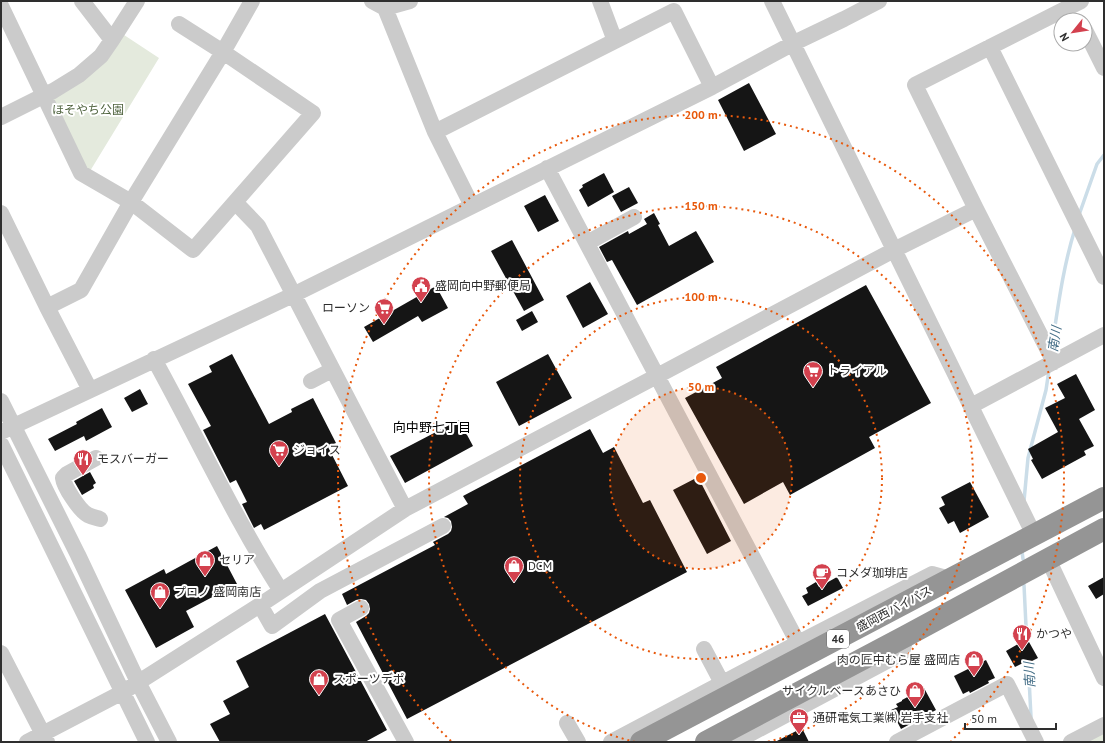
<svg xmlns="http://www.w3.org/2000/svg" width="1105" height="743" viewBox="0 0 1105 743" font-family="'PT Sans','Noto Sans JP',sans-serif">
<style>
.green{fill:#e4eadd}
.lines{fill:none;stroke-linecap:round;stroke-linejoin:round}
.stream{stroke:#cbdde8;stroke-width:3.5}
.building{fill:#151515}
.minor{stroke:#cbcbcb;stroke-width:16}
.highway{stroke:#959595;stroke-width:22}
.ring{fill:none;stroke:#e8590c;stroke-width:2;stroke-dasharray:2 4}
.labels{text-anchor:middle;stroke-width:4;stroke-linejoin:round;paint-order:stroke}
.shield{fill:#fff;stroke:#6d6d6d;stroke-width:1}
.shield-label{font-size:11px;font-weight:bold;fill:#2e2e2e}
.park-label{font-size:12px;fill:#516540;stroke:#fff}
.poi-label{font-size:12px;fill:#2e2e2e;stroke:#fff;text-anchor:start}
.street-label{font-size:12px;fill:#2e2e2e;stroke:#fff}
.water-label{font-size:13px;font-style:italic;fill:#446e87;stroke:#fff}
.neighbourhood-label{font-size:13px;fill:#000;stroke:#fff}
.centre{fill:#e8590c;stroke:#fff;stroke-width:2}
.ring-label{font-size:12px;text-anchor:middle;font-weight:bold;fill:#e8590c;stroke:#fff;stroke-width:4;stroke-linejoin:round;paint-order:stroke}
</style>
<rect width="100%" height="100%" fill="#fff"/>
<!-- green -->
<path class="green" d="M118,31l41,27 -72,118 -43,-80z
M1104,730v12h-23z"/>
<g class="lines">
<!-- stream -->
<path class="stream" d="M1079,215l18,-51 7,-9
M1052,346c6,-39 11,-79 23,-117
M1024,501l4,-43 18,-68 3,-20
M1022,551l1,8
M1024,585l3,62
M1028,659l3,58"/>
</g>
<!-- building -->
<path class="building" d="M749,83l27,51 -32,17 -26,-51z
M604,173l10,19 -26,15 -9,-17 4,-3 -1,-2z
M629,187l9,16 -17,9 -9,-16z
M545,195l14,26 -21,11 -14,-26z
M654,213l6,11 -2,1 11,21 27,-15 18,31 -77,43 -25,-45 -5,2 -8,-15 29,-16 1,3 18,-10 -3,-5z
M512,240l32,60 -20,11 -33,-60z
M590,282l18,32 -25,14 -17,-32z
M866,285l65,118 -62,34 6,11 -85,47 -7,-13 -39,22 -59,-106 37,-20 -6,-11z
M436,286l12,22 -26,14 -4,-6 -45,26 -9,-15z
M532,311l6,11 -16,9 -6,-11z
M232,354l37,70 23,-12 -1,-3 22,-11 23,45 -8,4 20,39 -84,44 -3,-6 -7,4 -12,-24 5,-2 -11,-22 -6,3 -27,-53 8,-4 -23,-42 24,-12 -3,-6z
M548,354l24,44 -53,28 -23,-44z
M1076,374l19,36 -16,9 15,27 -10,5 2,4 -44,24 -11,-19 2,-1 -5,-10 30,-17 -13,-24 20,-10 -8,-14z
M140,389l8,15 -16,8 -8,-14z
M102,408l10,19 -26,14 -2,-5 -29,15 -7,-12 29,-15 -1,-2z
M459,420l14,26 -68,37 -15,-27z
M590,429l13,24 11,-6 29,56 7,-3 37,72 -280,147 -51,-97 10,-6 3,-3 1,-4 -1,-5 -3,-4 -5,-1 -5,1 -9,5 -5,-11 93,-49 -2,-3 15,-8 3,-3 1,-4 -1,-6 -3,-3 -4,-1 24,-13 -5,-8z
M90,472l6,11 -3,2 1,3 -12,7 -8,-14z
M698,477l33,64 -24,13 -34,-64z
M970,482l19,35 -29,16 -6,-12 -6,3 -9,-16 6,-3 -4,-8z
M217,546l20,38 -51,27 8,16 -38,21 -31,-58 39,-21 2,5z
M837,577l6,11 -35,18 -6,-10 6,-3 -2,-5 10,-6 3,5z
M1104,577v17l-8,5 -8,-13z
M325,614l62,116 -22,12h-145l-10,-18 20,-10 -7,-13 26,-14 -13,-26z
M1023,641l2,4 4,-3 9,16 -14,7 -1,-2 -8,4 -9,-16z
M986,660l9,18 -7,3 1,2 -19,10 -1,-2 -6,3 -9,-18z
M924,688l12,22 -35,19 -10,-19 7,-3 -2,-3 6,-3v-1z
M802,728l7,14h-34z"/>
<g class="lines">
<!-- minor -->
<path class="minor" d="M372,1l13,7 50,124 37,74
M600,1l15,40
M772,1l262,534
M1,6l80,167 50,29 62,48 120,-137 -90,-61 -44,-28
M385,8l25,-7
M1085,30l19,38
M112,40l25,-39
M990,47l114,230
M1,117l52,-26 26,-16 22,-19 11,-16 -30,-39
M435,132l239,-121 38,76
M547,168l251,475
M235,202l23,24 147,283
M1,213l46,94 43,83
M587,243l47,-26
M47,307l34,-17 50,-88 92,-150 29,-51
M154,359c43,78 80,158 127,232
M1054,362l-78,-153 -61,-124 166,-84
M311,381l21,-11
M1,401l77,154 60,127 31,60
M971,406l133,-71
M1,432l292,-137 419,-208 82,-44 50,-24 35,-18
M1,444l146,298
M96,458l-29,16 -4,4c1,9 17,33 25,37 4,2 9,3 12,4
M1048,559l56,119
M260,605l12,21 48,-35 123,-65
M361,608l-22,12 67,122
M704,649l18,34
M1,653l46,89
M567,723l11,19
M27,742l96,-50 137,-87 145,-96 252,-133 237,-126 82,-41
M611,742l187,-99 134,-69 18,5
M735,742l167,-89 4,-17
M897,742l110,-58 29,58
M1071,742l33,-17"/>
<!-- highway -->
<path class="highway" d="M641,742l463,-244
M706,742l200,-106 198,-107"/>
</g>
<!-- distance rings -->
<circle cx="701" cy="478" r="91" fill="#e8590c" fill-opacity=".12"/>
<g class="ring">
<circle cx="701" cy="478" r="91"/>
<circle cx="701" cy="478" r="181"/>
<path d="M635 742A272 272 0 1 1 767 742"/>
<path d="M451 741A363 363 0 1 1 951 741"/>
</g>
<!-- icons -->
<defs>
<symbol id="civic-pin" viewBox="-11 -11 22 30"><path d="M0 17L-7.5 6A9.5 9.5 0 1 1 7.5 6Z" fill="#d3414e" stroke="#fff"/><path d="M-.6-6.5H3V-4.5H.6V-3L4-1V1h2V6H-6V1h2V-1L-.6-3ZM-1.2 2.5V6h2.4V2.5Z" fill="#fff"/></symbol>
<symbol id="supermarket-pin" viewBox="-11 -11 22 30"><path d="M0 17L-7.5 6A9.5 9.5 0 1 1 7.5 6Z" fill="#d3414e" stroke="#fff"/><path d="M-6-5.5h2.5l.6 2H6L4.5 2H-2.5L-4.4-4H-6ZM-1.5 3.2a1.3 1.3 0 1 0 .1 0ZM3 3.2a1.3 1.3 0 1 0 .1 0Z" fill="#fff"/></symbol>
<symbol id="restaurant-pin" viewBox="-11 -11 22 30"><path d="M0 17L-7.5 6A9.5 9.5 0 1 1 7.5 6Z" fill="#d3414e" stroke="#fff"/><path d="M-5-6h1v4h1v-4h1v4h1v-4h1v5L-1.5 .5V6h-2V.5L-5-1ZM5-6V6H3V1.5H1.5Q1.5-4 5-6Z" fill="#fff"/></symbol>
<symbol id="shop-pin" viewBox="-11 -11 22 30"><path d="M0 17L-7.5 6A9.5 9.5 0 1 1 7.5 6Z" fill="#d3414e" stroke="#fff"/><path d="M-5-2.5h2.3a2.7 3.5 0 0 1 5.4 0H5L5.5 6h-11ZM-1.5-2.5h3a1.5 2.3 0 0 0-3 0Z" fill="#fff"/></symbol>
<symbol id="cafe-pin" viewBox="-11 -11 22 30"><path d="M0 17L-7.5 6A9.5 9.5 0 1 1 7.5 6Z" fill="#d3414e" stroke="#fff"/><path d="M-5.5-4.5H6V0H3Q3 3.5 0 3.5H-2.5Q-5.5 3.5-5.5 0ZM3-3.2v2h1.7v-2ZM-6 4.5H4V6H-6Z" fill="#fff"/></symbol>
<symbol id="office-pin" viewBox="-11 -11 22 30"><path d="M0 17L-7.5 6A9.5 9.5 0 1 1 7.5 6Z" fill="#d3414e" stroke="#fff"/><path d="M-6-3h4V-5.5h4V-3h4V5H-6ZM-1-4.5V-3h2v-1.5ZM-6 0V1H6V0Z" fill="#fff"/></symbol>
</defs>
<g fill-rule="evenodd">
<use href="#civic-pin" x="410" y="275" width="22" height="30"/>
<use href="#supermarket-pin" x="373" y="297" width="22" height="30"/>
<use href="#supermarket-pin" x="802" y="360" width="22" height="30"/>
<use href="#supermarket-pin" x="268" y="439" width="22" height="30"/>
<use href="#restaurant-pin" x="72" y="448" width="22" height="30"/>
<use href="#shop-pin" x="194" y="549" width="22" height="30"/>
<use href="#shop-pin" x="503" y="555" width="22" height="30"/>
<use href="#cafe-pin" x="811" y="562" width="22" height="30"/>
<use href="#shop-pin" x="149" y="581" width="22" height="30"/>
<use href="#restaurant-pin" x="1011" y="623" width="22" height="30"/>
<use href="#shop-pin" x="963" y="649" width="22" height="30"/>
<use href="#shop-pin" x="308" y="668" width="22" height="30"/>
<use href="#shop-pin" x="904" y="680" width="22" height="30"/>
<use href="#office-pin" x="788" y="707" width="22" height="30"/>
</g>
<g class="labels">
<!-- shield labels -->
<rect class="shield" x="827" y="630" width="22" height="18" rx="3"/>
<g class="shield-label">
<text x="838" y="643">46</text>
</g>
<!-- park labels -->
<g class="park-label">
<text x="88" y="114">ほそやち公園</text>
</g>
<!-- poi labels -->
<g class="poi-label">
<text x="435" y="290">盛岡向中野郵便局</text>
<text x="370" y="312" text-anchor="end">ローソン</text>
<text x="827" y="375">トライアル</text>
<text x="293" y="454">ジョイス</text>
<text x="97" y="463">モスバーガー</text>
<text x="219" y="564">セリア</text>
<text x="528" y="570">DCM</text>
<text x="836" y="577">コメダ珈琲店</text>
<text x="174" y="596">プロノ 盛岡南店</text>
<text x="1036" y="638">かつや</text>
<text x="960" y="664" text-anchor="end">肉の匠中むら屋 盛岡店</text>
<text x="333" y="683">スポーツデポ</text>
<text x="901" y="695" text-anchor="end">サイクルベースあさひ</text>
<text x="813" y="722">通研電気工業㈱ 岩手支社</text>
</g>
<!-- street labels -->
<g class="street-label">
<text transform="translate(894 609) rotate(-28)" y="4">盛岡西バイパス</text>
</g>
<!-- water labels -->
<g class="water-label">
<text transform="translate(1054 339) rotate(-81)" y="5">南川</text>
<text transform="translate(1029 675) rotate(-93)" y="5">南川</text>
</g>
<!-- neighbourhood labels -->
<g class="neighbourhood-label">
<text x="432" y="432">向中野七丁目</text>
</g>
</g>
<circle cx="701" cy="478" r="6" class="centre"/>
<g class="ring-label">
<text x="701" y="119">200 m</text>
<text x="701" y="210">150 m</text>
<text x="701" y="301">100 m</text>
<text x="701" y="391">50 m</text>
</g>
<!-- border -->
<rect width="1105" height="743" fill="none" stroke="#2e2e2e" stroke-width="4"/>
<!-- north arrow -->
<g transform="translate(1073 32) rotate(240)"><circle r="19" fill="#ffffff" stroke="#ababab"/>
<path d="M0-3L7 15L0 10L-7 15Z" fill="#d3414e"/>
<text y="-6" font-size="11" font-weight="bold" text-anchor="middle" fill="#2e2e2e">N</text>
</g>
<!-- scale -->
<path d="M965 723v6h91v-6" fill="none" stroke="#2e2e2e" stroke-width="2"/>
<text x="971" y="723" font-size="12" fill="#2e2e2e" stroke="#ffffff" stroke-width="3" paint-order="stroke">50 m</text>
</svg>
